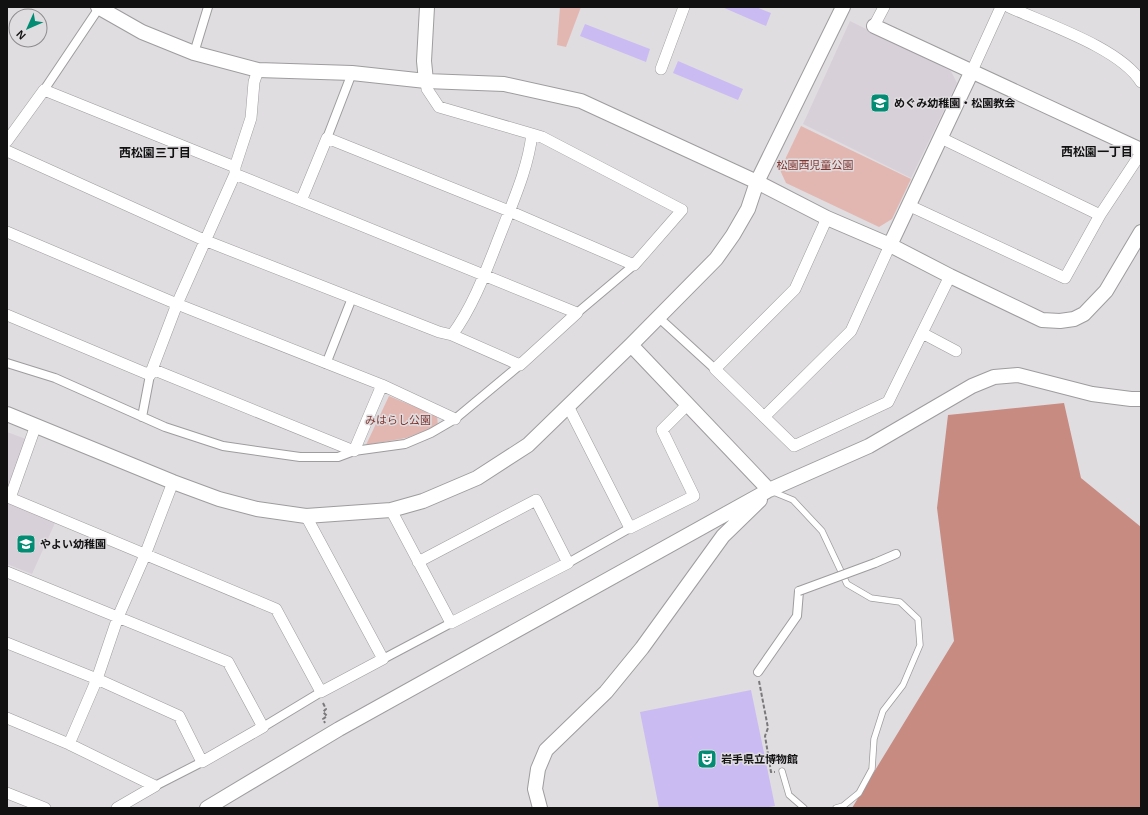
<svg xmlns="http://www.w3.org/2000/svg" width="1148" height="815" viewBox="0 0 1148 815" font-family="Helvetica,'Noto Sans JP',sans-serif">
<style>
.built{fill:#d8d0d8}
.green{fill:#e3b7b1}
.forest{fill:#c78b82}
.building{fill:#cabcf2}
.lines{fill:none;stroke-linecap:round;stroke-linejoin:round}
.service-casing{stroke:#9e9c9e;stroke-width:7}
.pedestrian-casing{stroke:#9e9c9e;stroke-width:10}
.minor-casing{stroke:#9e9c9e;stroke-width:12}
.tertiary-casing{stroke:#9e9c9e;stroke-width:16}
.path{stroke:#7a787a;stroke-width:2;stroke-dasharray:4 2;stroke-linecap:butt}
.service{stroke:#fff;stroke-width:5.5}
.pedestrian{stroke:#fff;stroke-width:8}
.minor{stroke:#fff;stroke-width:11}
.tertiary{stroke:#fff;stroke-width:14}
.pedestrian-bridge-casing{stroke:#9e9c9e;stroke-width:10;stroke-linecap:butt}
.pedestrian-bridge{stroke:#fff;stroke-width:8}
.labels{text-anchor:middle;stroke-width:3;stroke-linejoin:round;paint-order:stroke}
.poi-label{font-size:11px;font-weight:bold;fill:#121112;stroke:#e0dde0;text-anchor:start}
.park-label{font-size:11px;fill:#80352e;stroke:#e0dde0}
.neighbourhood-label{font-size:12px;font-weight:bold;fill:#121112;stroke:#e0dde0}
</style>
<rect width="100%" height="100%" fill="#e0dde0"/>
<!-- built -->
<path class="built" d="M850,21l101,50 6,12 -46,95 -108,-54z
M7,432l19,7 -19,50z
M7,501l48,22 -23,51 -25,-10z"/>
<!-- green -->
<path class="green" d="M560,7h21l-15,40 -9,-2z
M801,126l110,53 -19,40 -13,8 -93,-44 -6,-13z
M389,396l48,20 1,10 -32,12 -40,7z"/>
<!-- forest -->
<path class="forest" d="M1064,403l17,75 60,49v281h-289l102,-167 -17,-133 11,-93z"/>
<!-- building -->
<path class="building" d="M722,7h34l15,6 -5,13z
M585,24l65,25 -4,13 -66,-26z
M678,61l65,28 -5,11 -65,-27z
M751,690l24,116 -12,2h-104l-19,-96z"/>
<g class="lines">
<defs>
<path id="service" d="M771,491l22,9 29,31 25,53 24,14 29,4 18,17 2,26 -17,40 -20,26 -9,28 -2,30 -13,24 -16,13 -7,2
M782,771l7,24 15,13"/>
<path id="pedestrian" d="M194,53l14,-46
M44,90l55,-82
M327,138l25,-65
M577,313l57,-48
M658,317l57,52
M7,363l48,15 110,49 58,19 77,11h38l16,-6 51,-7 26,-11 24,-14 65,-54
M326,364l26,-66
M142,417l8,-42
M568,563l62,-35
M875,563l21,-9
M383,659l68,-36
M758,672l39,-56 2,-25
M263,727l58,-35
M155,786l47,-24"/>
<path id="minor" d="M1009,7c37,17 111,41 132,75
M874,26l10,-19
M661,69l23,-62
M971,73l30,-66
M941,138l159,77
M7,141l37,-51 191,77
M7,151l197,89 235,92 13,3c23,-31 36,-70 50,-105 12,-31 26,-62 30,-96l-93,-27 -12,-18 -1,-8
M235,174l342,139 -57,52 -68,-30
M301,201l26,-63 182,73 125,54 48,-55 -140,-73 -10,-3
M908,205l157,73 35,-63 41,-62
M827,218l-32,71 -80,80 79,77 94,-44 62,-126
M7,232l170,72 205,81 73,34
M7,315l143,60 27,-71 58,-130v-7l16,-49 3,-36 4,-12
M922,333l34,18
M152,369l202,82 28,-66
M568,406l62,122 64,-32 -32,-66 26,-26
M764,417l87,-86 39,-86
M36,425l-26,73 266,111 45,83 62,-33 -77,-143
M391,510l60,113 117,-60 -32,-63 -118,62
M7,572l221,90 35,65 -61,35 -23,-46 -82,-37 -90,-36
M7,718l62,26 86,42 -38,22
M69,744l28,-65 21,-62 27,-62 28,-73
M7,793l38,15"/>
<path id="tertiary" d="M98,7l44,25 52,21 64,17 94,3 74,8 78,3 77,17 176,81 70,36 63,27 60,31 92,44 18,1 14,-2 10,-5 22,-23 35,-59
M874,26l267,124
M426,81l-2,-20 3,-54
M890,245l81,-172
M631,345l138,145
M7,414l166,68 46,17 38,10 49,7 85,-6 32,-9 54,-23 51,-33 103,-100 85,-86 17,-24 15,-26 9,-27 86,-175
M207,808l132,-79 430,-239 100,-44 103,-60 22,-9 24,-2 74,19 39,5h10
M540,808l-5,-19 3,-20 8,-19 60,-58 36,-44 81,-112 37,-36"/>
</defs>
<!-- service casing -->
<use href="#service" class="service-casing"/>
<!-- pedestrian casing -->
<use href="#pedestrian" class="pedestrian-casing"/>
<!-- minor casing -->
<use href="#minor" class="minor-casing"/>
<!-- tertiary casing -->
<use href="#tertiary" class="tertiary-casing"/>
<!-- path -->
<path class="path" d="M759,681l9,47 -3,8 6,36h4
M323,703l3,6 -3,3 4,4 -4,3 2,4"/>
<!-- service -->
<use href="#service" class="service"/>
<!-- pedestrian -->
<use href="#pedestrian" class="pedestrian"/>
<!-- minor -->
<use href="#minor" class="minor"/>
<!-- tertiary -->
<use href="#tertiary" class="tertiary"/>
<defs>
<path id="pedestrian-bridge" d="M799,591l76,-28"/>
</defs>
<!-- pedestrian-bridge casing -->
<use href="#pedestrian-bridge" class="pedestrian-bridge-casing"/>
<!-- pedestrian-bridge -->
<use href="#pedestrian-bridge" class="pedestrian-bridge"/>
</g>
<!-- icons -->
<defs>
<symbol id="school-square" viewBox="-11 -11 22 22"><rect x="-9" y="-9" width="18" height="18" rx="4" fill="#018c73" stroke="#e0dde0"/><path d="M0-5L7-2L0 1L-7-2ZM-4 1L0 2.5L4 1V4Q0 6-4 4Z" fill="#fff"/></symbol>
<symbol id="theatre-square" viewBox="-11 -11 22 22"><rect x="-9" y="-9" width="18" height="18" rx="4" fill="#018c73" stroke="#e0dde0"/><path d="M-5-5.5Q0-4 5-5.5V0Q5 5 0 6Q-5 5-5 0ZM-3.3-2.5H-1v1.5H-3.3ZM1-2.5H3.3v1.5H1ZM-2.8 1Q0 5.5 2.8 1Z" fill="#fff"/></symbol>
</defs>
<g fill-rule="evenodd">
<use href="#school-square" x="869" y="92" width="22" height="22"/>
<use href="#school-square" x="15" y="533" width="22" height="22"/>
<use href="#theatre-square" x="696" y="748" width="22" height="22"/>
</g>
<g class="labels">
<!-- poi labels -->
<g class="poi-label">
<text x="894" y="107">めぐみ幼稚園・松園教会</text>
<text x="40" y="548">やよい幼稚園</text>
<text x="721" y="763">岩手県立博物館</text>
</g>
<!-- park labels -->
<g class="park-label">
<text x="815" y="169">松園西児童公園</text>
<text x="398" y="424">みはらし公園</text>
</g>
<!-- neighbourhood labels -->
<g class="neighbourhood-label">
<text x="1097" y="156">西松園一丁目</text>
<text x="155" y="157">西松園三丁目</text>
</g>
</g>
<!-- border -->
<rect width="1148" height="815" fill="none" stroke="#121112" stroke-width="16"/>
<!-- north arrow -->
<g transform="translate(28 28) rotate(225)"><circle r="19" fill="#e0dde0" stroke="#8e8b8e"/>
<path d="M0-3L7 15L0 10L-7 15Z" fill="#018c73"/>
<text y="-6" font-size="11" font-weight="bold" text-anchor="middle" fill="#121112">N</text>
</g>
</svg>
